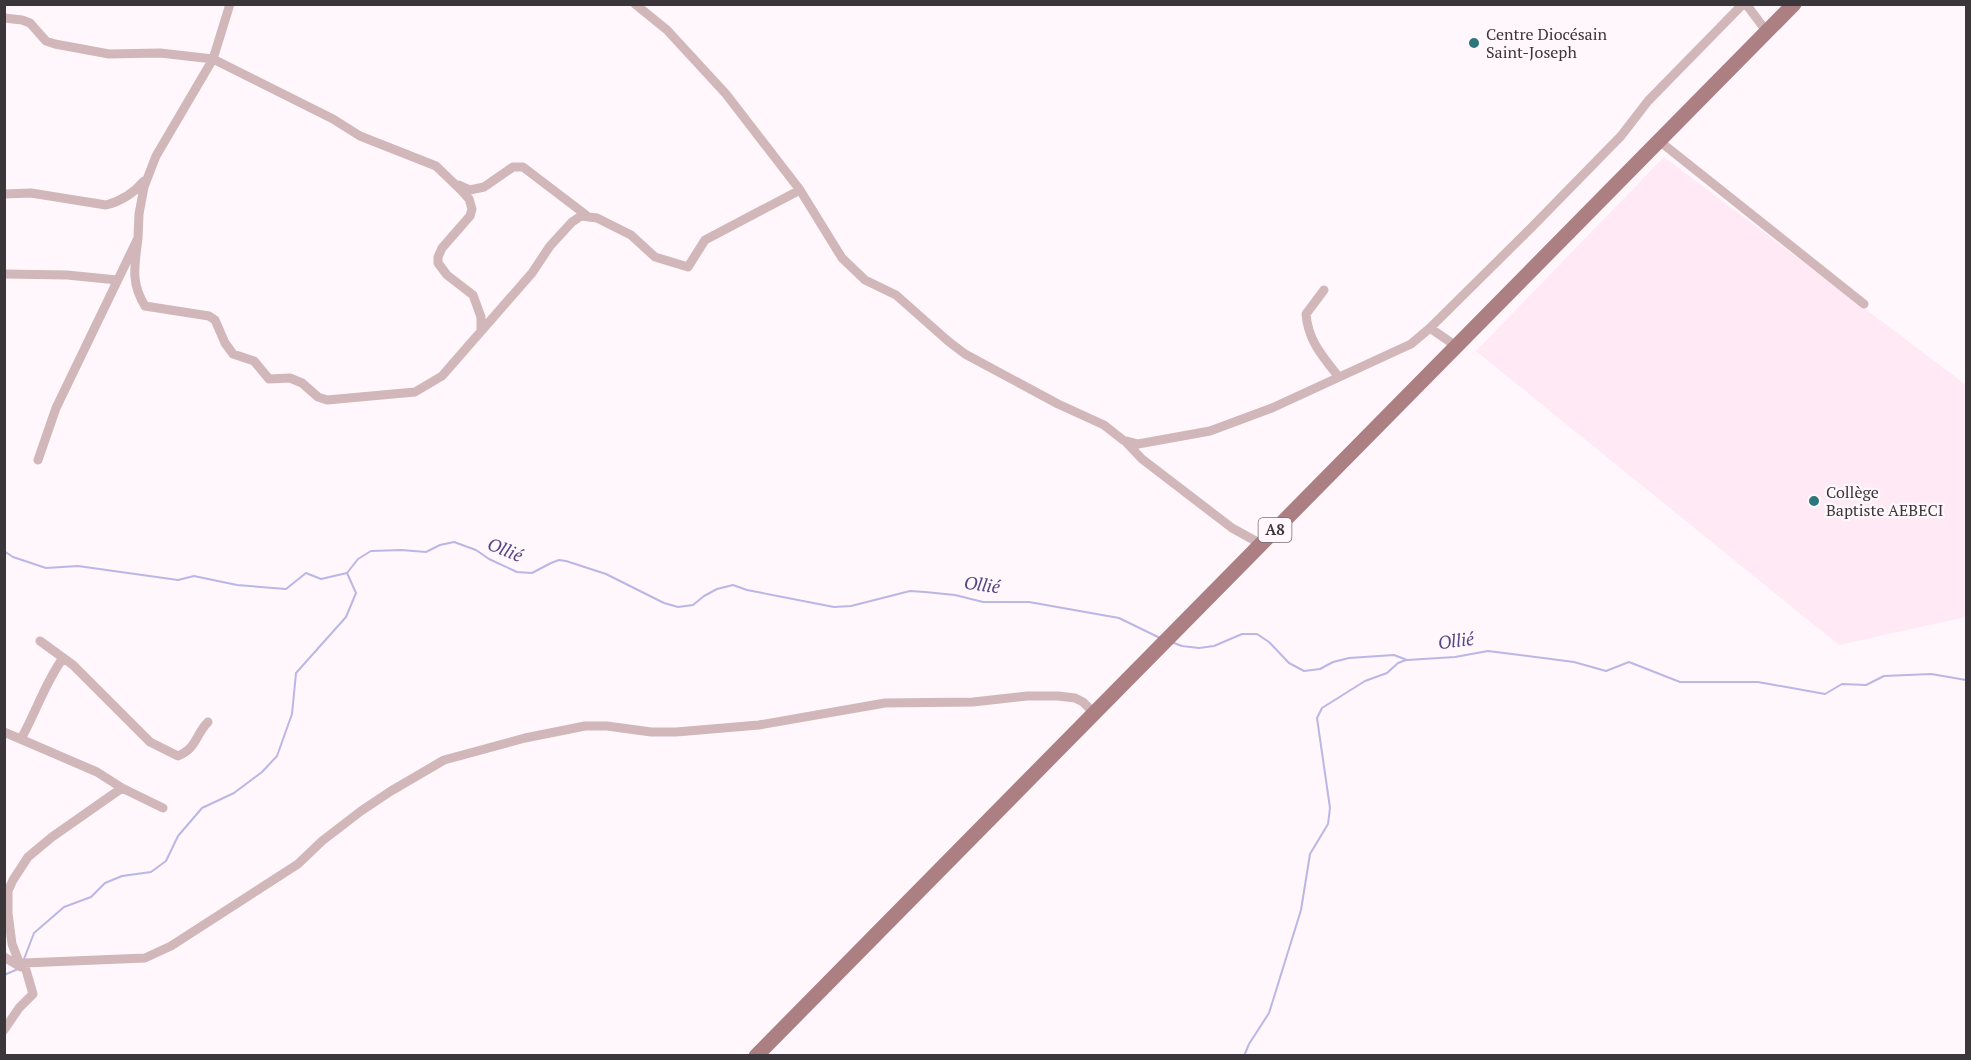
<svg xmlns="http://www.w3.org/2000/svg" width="1971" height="1060" viewBox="0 0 1971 1060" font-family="'PT Serif',serif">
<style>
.built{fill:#fee9f4}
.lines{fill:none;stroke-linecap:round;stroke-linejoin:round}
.stream{stroke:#bab7e6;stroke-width:2}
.minor{stroke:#d1b7b9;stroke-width:9}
.primary{stroke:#ac7f82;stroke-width:15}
.poi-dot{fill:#2d767c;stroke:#fff7fb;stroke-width:2}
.labels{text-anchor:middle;stroke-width:5;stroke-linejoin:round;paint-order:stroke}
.shield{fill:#fff7fb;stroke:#767073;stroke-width:1.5}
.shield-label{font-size:15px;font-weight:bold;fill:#3b3639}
.poi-label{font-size:16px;fill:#3b3639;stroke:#fff7fb;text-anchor:start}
.water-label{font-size:18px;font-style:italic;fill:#514884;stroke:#fff7fb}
</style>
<rect width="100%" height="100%" fill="#fff7fb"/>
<!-- built -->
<path class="built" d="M1664,157l302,228v232l-127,28 -363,-294z"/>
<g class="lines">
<!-- stream -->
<path class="stream" d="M4,551l9,6 33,11 32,-2 100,14 16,-4 43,9 49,4 20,-16 15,6 26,-6 11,-14 13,-8 30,-1 25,2 14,-7 14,-3 22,8 13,9 28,13 15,1 19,-10 8,-3 7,1 40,13 58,29 14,4 15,-2 11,-9 13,-7 16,-4 14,5 87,17 17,-1 59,-15 15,1 30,3 28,7h46l90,16 41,20
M1174,643l8,3 17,2 15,-2 28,-12h15l12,8 20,21 15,8 16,-2 13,-7 16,-4 45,-3 13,5 48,-3 33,-6 86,11 32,9 23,-9 51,20h78l67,12 17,-10 24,1 18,-9 47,-2 35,6
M24,959l10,-26 30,-26 27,-10 14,-14 17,-7 29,-4 15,-11 12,-25 24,-28 32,-15 28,-21 15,-16 15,-42 4,-41 50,-56 10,-24 -9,-20
M4,975l14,-6
M1244,1056l5,-12 20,-31 32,-103 9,-56 18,-30 2,-16 -13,-90 5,-10 43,-27 22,-8 11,-10 8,-3"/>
<!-- minor -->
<path class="minor" d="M635,4l32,26 59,64 74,96 42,68 23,22 31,15 52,46 17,13 93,50 46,21 19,15 15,4 72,-13 62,-23 139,-64 19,-16 101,-100 90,-92 27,-35 95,-97
M1746,4l21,28
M4,18l18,2 8,3 16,18 9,3 54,10 51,-1 53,6 120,60 27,17 76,30 26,25 7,8 3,10 -2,7 -28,32 -4,9v6l9,12 26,20 8,22v12
M1658,140l206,164
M459,185l11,5 14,-3 29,-20h10l63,48
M4,194l27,-1 75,12c16,-4 27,-11 38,-24
M138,238c-3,27 -8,44 7,68l64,10 6,4 10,23 8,11 21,7 15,18 21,-1 12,5 16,14 9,3 88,-8 27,-16 90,-103 18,-27 22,-24 9,-6 16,2 34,17 24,22 33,10 17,-27 95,-50
M4,274l63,1 50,5
M1324,290l-18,24c2,26 16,42 32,62
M1430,328l26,18
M1125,441l17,18 90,69 29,16
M38,460l18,-52 82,-170 1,-24 5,-27 12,-31 57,-97 17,-55
M40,641l33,24 77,77 28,14c20,-9 17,-21 30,-34
M4,732l93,40 25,16 41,20
M21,739c15,-27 24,-56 42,-81
M4,957l17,10 1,-1
M21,967l-9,-23 -4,-31v-22l5,-11 15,-23 24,-20 70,-49
M4,1030l15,-22 14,-14 -9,-31 121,-5 26,-12 127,-82 24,-23 39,-30 30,-20 53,-31 81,-22 60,-12h22l44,6h25l83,-7 126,-22 88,-1 54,-6h31l17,2 8,4 11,11"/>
<!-- primary -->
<path class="primary" d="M756,1056l1038,-1052"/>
</g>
<!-- markers -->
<g class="poi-dot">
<circle cx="1474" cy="43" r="6"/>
<circle cx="1814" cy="501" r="6"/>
</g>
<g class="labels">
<!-- shield labels -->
<rect class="shield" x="1258.5" y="518" width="33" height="24" rx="4.5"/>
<g class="shield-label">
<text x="1275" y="535">A8</text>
</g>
<!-- poi labels -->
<g class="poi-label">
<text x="1486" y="40">Centre Diocésain<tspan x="1486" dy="18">Saint-Joseph</tspan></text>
<text x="1826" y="498">Collège<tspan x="1826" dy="18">Baptiste AEBECI</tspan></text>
</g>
<!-- water labels -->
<g class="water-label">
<text transform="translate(505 550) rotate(22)" y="6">Ollié</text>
<text transform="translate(982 585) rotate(8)" y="6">Ollié</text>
<text transform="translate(1456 641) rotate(-7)" y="6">Ollié</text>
</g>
</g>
<!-- border -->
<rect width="1971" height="1060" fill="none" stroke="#3b3639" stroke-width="12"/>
</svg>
